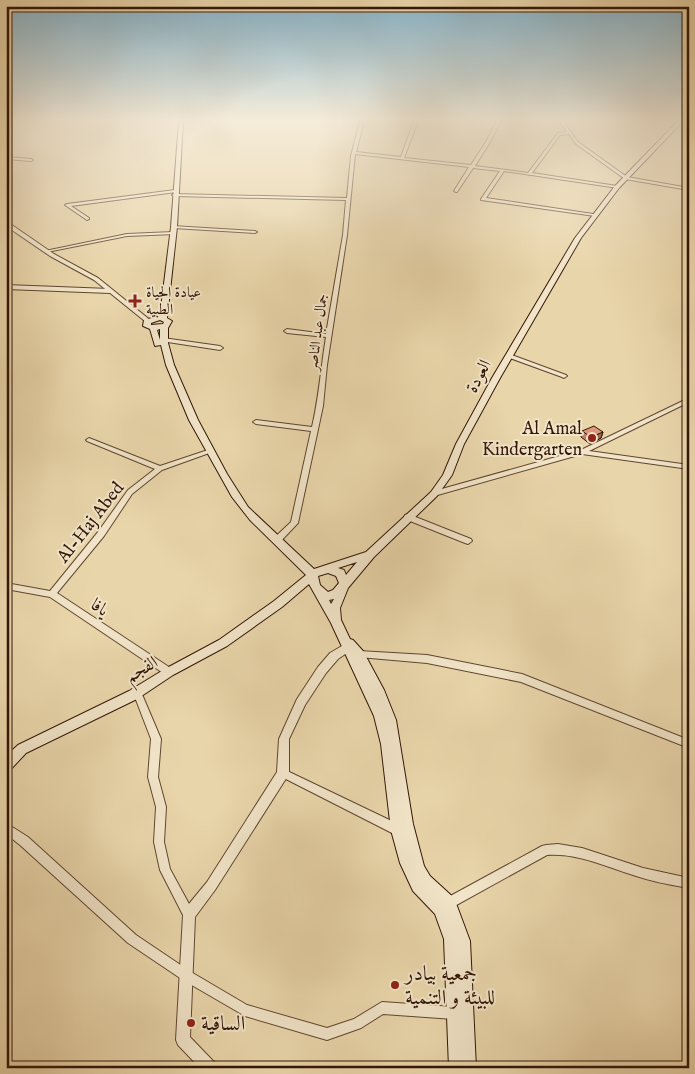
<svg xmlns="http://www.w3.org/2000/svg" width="695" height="1074" viewBox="0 0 695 1074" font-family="'IM FELL English',Amiri,serif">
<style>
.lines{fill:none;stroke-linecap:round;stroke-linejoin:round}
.minor-casing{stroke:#604630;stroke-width:2}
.tertiary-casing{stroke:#604630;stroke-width:2}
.secondary-casing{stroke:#331607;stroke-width:2}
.minor{fill:#f1e4c8;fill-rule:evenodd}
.tertiary{fill:#f1e4c8;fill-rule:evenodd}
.secondary{fill:#f1e4c8;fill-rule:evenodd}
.wall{fill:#bd8167;stroke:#331607}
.shaded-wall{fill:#9a6954;stroke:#331607}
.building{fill:#dc9678;stroke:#331607}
.poi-dot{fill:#8f2418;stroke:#f1e4c8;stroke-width:2}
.labels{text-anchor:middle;stroke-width:4;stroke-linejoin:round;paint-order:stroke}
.far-poi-label{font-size:15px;fill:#331607;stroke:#f1e4c8;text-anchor:start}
.far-street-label{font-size:15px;fill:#331607;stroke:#f1e4c8}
.street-label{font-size:18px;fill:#331607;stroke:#f1e4c8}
.poi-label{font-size:18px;fill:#331607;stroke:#f1e4c8;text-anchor:end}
.near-poi-label{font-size:21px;fill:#331607;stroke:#f1e4c8;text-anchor:start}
</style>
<rect width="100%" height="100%" fill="#e9d5aa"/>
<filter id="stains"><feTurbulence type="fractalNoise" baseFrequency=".004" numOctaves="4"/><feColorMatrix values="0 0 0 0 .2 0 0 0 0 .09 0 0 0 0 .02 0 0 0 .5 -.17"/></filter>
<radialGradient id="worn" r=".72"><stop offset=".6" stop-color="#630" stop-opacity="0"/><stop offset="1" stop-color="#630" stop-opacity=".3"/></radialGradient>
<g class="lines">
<defs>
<path id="minor" d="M360,121h4l-8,31 45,5 13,-36h4l-14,37 67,7 15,-23 11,-21h4l-11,21 -15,24 53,7 30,-40 9,-1 -8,-11h4l15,21 49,35 62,11v2l-64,-11 -49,-35 -7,-10 -9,1 -28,38 85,13h1v2l-114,-17 -18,27 107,16h2v2l-114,-16v-1l19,-28 -27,-3 -16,24h-1l-2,-1 15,-24 -114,-13 -8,81 -20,130 -4,41 -25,117 -17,18 -3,1 -4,-3 1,-2 16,-15 20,-91 -55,-7 -3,-2 3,-2 56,7c7,-30 9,-60 14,-90l-39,-4 -3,-2 3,-2 39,5 17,-99 3,-35 -172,-4 -2,-1 2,-1 173,4 4,-42z
M6,157l25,2 2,1 -2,1 -25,-2z
M175,190l2,1 -1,1 -105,14 18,12v1l-2,1 -22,-15 2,-1z
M172,226l83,5 2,1 -2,1 -81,-5h-2z
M173,232h2v2l-48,2 -80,16 -2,-1 82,-17z
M6,285l104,4 3,2 -3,2 -104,-4z
M163,338l57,8 3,2 -3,2 -59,-9v-2z
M509,354l57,21 1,1 -3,2 -2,-1 -55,-20 -1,-1z
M689,398v4l-100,49 100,14v4l-107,-15 -148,42 -4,-2 1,-2 150,-42z
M89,438l71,28 48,-16h4l1,1 -1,1 -50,18 -30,24 -28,42 -47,57 115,76 1,3 -1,3 -3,1 -3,-1 -116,-78 -44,-8v-6l44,8 48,-59 30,-42 27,-21 -68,-28 -1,-1z
M408,514l63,25 1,2 -4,3 -3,-1 -60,-24 -1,-2 1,-2z
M359,651l68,4 95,19 167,66v8l-168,-66 -94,-19 -68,-6 -3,-1 -1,-2 1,-2z
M137,688l3,1 1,3 20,47 -3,38 8,30 -2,35 6,27 25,46 -2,4 -4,2 -4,-2 -25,-49 -6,-28 2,-35 -8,-30 3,-38 -18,-47 1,-3z
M283,769l119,57 1,4 -1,4 -4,1 -4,-1 -114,-58 -2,-3 2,-3z
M6,823l22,14 108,98 55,37 56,33 80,23 27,-9 28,-17 72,5 4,2 2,4 -2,4 -4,2 -71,-5 -22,14 -34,12 -82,-24 -62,-36 -55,-37 -108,-98 -14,-11z
M558,844l24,4 61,20 46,10v10c-19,-3 -38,-7 -56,-13 -29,-9 -55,-22 -86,-20l-96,53 -4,2 -4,-2 -2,-4 2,-4 99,-54 4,-1z"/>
<path id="tertiary" d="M6,221l48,33 44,24 52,42v2h-4l-52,-42 -44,-24 -44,-30z
M347,643l4,1 1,3 -1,3 -13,9 -12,14 -21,32 -16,34v34l-2,4 -72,113 -20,27 -5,120 25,26 2,5h-17l-22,-23 -2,-5 7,-125 1,-5 23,-28 70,-110 2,-33 18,-40 21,-32 12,-14z"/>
<path id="secondary" d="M179,121h4l-6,106 -10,91 5,3 -4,7v15l6,22 24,55 29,54 21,33 66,62 52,-17 65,-60 12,-17 13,-31 36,-66 83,-140 40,-52 63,-65h5l-64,67 -38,50 -81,140 -36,66 -12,31 -15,21 -63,61 -26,31 -8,20 1,12 9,19 3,1 10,11 21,39 12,30 17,104 11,42 6,10 24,22 16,43 6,127h-27l-5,-129 -9,-25 -22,-23 -13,-28 -9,-33 -10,-86 -7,-28 -43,-93 -22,-39 -27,23 -55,39 -54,29 -36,24 -111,54 -15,16 -5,2v-15l12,-11 111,-54 36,-22 54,-29 55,-39 32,-26 -56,-55 -18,-23 -43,-77 -23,-55 -5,-20 -6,1 -5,-17 -7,-3 1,-6 16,-4 11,-89zM160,320l4,2 -1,2 -12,1v-2zM160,329v11l-3,-10zM357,562l-11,13 -2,-5 -6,-2zM328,573l8,3 3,7 -6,7 -5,2 -8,-7 -2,-9zM334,599l-3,5 -2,-4z"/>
</defs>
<!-- minor casing -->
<use href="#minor" class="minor-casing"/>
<!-- tertiary casing -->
<use href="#tertiary" class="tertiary-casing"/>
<!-- secondary casing -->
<use href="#secondary" class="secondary-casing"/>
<!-- minor -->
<use href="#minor" class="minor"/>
<!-- tertiary -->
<use href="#tertiary" class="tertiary"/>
<!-- secondary -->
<use href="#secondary" class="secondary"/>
</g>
<!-- wall -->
<path class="wall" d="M582,431l21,1 -2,6 -11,6 -9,-7z"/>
<!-- shaded-wall -->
<path class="shaded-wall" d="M603,432l-2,6 -11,6 1,-7z"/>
<!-- building -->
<path class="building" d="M594,426l9,6 -12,5 -9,-6z"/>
<!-- sky -->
<linearGradient id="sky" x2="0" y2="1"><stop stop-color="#87b6ce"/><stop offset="0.44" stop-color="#f5ecd9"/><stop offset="1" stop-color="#f5ecd9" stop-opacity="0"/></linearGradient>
<rect width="695" height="272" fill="url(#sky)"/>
<!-- markers -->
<g class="poi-dot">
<path d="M132.5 293.5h5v5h5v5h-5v5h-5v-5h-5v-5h5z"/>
<circle cx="592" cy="438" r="5"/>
<circle cx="395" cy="985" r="5"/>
<circle cx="191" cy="1023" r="5"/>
</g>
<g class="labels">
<!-- far-poi labels -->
<g class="far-poi-label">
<text x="146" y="297">عيادة الحياة<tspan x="146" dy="17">الطبية</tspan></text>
</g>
<!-- far-street labels -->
<g class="far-street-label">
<text transform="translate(317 332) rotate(-82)" y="5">جمال عبد الناصر</text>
</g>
<!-- street labels -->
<g class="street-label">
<text transform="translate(478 376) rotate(-62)" y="6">العودة</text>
<text transform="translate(90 522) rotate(-52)" y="6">Al-Haj Abed</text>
<text transform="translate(100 607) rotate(34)" y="6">يافا</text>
<text transform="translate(141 669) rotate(-31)" y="6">الفجم</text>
</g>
<!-- poi labels -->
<g class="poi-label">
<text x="582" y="434">Al Amal<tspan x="582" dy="21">Kindergarten</tspan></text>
</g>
<!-- near-poi labels -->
<g class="near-poi-label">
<text x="405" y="980">جمعية بيادر<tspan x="405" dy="24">للبيئة و التنمية</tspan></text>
<text x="201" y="1030">الساقية</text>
</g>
</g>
<!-- margin -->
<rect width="695" height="1074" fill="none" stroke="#e9d5aa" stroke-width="25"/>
<rect x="8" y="8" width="680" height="1059" fill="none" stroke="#331607" stroke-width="2.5"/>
<rect x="12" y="12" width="670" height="1049" fill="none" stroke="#331607"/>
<rect width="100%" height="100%" filter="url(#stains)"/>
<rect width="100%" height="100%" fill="url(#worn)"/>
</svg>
